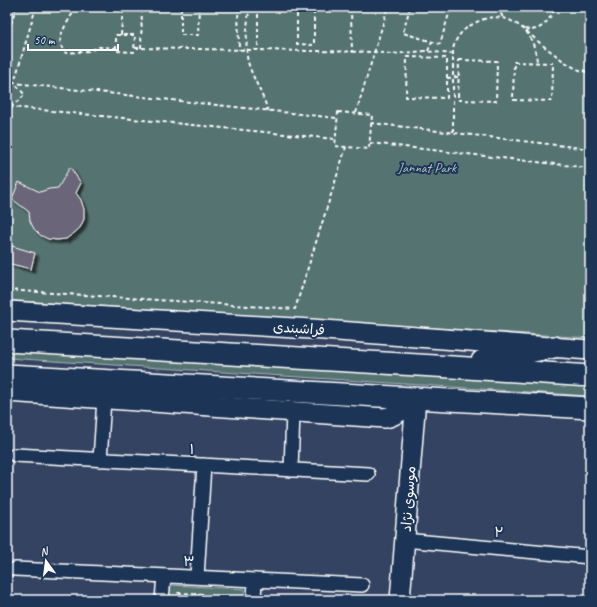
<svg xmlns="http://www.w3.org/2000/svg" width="597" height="607" viewBox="0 0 597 607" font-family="Caveat,'Playpen Sans Arabic',sans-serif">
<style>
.green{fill:#557371;stroke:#aab9b8}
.building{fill:#6a6579;stroke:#fff;filter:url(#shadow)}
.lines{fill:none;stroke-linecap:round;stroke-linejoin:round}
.minor-casing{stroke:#fff;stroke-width:16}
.secondary-casing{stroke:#fff;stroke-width:22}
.primary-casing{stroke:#fff;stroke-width:24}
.path{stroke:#fff;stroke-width:2;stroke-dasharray:4 3;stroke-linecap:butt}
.minor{stroke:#1d3557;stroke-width:13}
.secondary{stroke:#1d3557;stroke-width:19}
.primary{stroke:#1d3557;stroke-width:21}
.labels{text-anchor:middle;stroke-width:4;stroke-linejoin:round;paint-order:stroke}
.park-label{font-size:14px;fill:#b2c0bf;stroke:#1d3557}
.street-label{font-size:14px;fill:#fff;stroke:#1d3557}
</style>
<defs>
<filter id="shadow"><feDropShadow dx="3.5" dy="3.5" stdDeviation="1" flood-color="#0009"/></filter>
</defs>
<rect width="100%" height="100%" fill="#344361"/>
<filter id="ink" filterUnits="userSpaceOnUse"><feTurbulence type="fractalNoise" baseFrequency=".025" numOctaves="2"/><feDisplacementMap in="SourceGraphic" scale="8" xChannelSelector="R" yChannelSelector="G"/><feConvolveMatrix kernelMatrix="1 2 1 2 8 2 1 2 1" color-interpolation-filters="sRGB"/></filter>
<g filter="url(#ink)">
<!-- green -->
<path class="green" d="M7,7h583v331l-583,-38z
M7,349l583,35v12l-583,-38z
M170,585l75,4 -1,11h-75z"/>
<!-- building -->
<path class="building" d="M70,167l11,16 -5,10 5,7 3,9v10l-4,9 -7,6 -7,5 -9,1 -9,-1 -8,-4 -6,-6 -4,-8 -1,-9 -17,-13 7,-17 21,10 9,-3 9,-1z
M12,246l23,7 -4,16 -24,-6z"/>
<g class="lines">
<defs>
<path id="minor" d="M15,455l353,19
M100,460l4,-61
M291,470l2,-58
M404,540l186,17
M15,569l347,16
M197,577l7,-112
M162,600l2,-24
M254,600l1,-20"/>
<path id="secondary" d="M7,311l304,18 279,21
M7,392l378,26c13,-3 21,-11 31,-20
M400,600l16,-202"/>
<path id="primary" d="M7,341l445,26 138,9
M482,361l72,-14
M7,375l583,33"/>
</defs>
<!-- minor casing -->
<use href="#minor" class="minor-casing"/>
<!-- secondary casing -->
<use href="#secondary" class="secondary-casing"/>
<!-- primary casing -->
<use href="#primary" class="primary-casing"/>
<!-- path -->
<path class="path" d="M36,7l-22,76 323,35
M75,7c-5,16 -24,31 -9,46l23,-2 10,-4 17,1
M181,7v28h17l1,-28h17
M238,7l1,43
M250,7c-3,11 -5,44 -2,55 5,17 15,32 20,49
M258,7v43
M297,7v37l17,1v-36h37l1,43
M410,7l-7,26 37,11 11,-37
M498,7l5,11
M525,29c16,4 25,-9 30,-22
M526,31c7,11 10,19 11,31
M116,35h19l-1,17 -18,-1z
M121,35l2,-28
M7,37l9,-30
M135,48l239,4 18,2 33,-3 28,3
M141,48l1,-41
M428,51l4,-10
M407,57l40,1v40l-41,-1z
M459,60l38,1 -1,40 -38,-1z
M514,62l39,1 -1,38 -39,-1z
M7,75l18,20 -18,15
M447,78l11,-1
M338,112l34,3 -3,34 -34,-3z
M356,113l32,-106
M7,122l4,-15 324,32
M371,123l219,26
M453,132v-83c3,-12 9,-19 20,-25 30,-17 46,1 67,19 7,6 15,11 22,17 9,6 18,12 28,12
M370,143l220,25
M7,290l288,19 51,-162
M177,600l1,-7 26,1v6"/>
<!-- minor -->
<use href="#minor" class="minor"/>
<!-- secondary -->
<use href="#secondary" class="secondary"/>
<!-- primary -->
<use href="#primary" class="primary"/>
</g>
</g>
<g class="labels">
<!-- park labels -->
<g class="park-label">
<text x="427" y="172">Jannat Park</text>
</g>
<!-- street labels -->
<g class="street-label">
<text transform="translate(299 328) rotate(4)" y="5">فراشبندی</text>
<text transform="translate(192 449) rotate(3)" y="5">۱</text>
<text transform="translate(408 499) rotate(-86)" y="5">موسوی نژاد</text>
<text transform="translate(499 532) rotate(5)" y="5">۲</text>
<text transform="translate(189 561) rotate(3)" y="5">۳</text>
</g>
</g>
<!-- margin -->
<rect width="597" height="607" fill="none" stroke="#1d3557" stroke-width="24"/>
<rect x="12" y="12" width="573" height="583" fill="none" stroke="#fff" stroke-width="1.5" filter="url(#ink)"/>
<!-- north arrow -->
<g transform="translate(46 561) rotate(346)" stroke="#1d3557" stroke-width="3" paint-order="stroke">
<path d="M0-3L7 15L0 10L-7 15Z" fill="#ffffff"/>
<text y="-6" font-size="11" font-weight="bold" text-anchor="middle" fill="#ffffff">N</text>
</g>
<!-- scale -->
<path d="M28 44v6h90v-6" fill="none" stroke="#ffffff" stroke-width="2"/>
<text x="34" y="44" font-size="12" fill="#ffffff" stroke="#1d3557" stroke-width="3" paint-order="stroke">50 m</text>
</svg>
